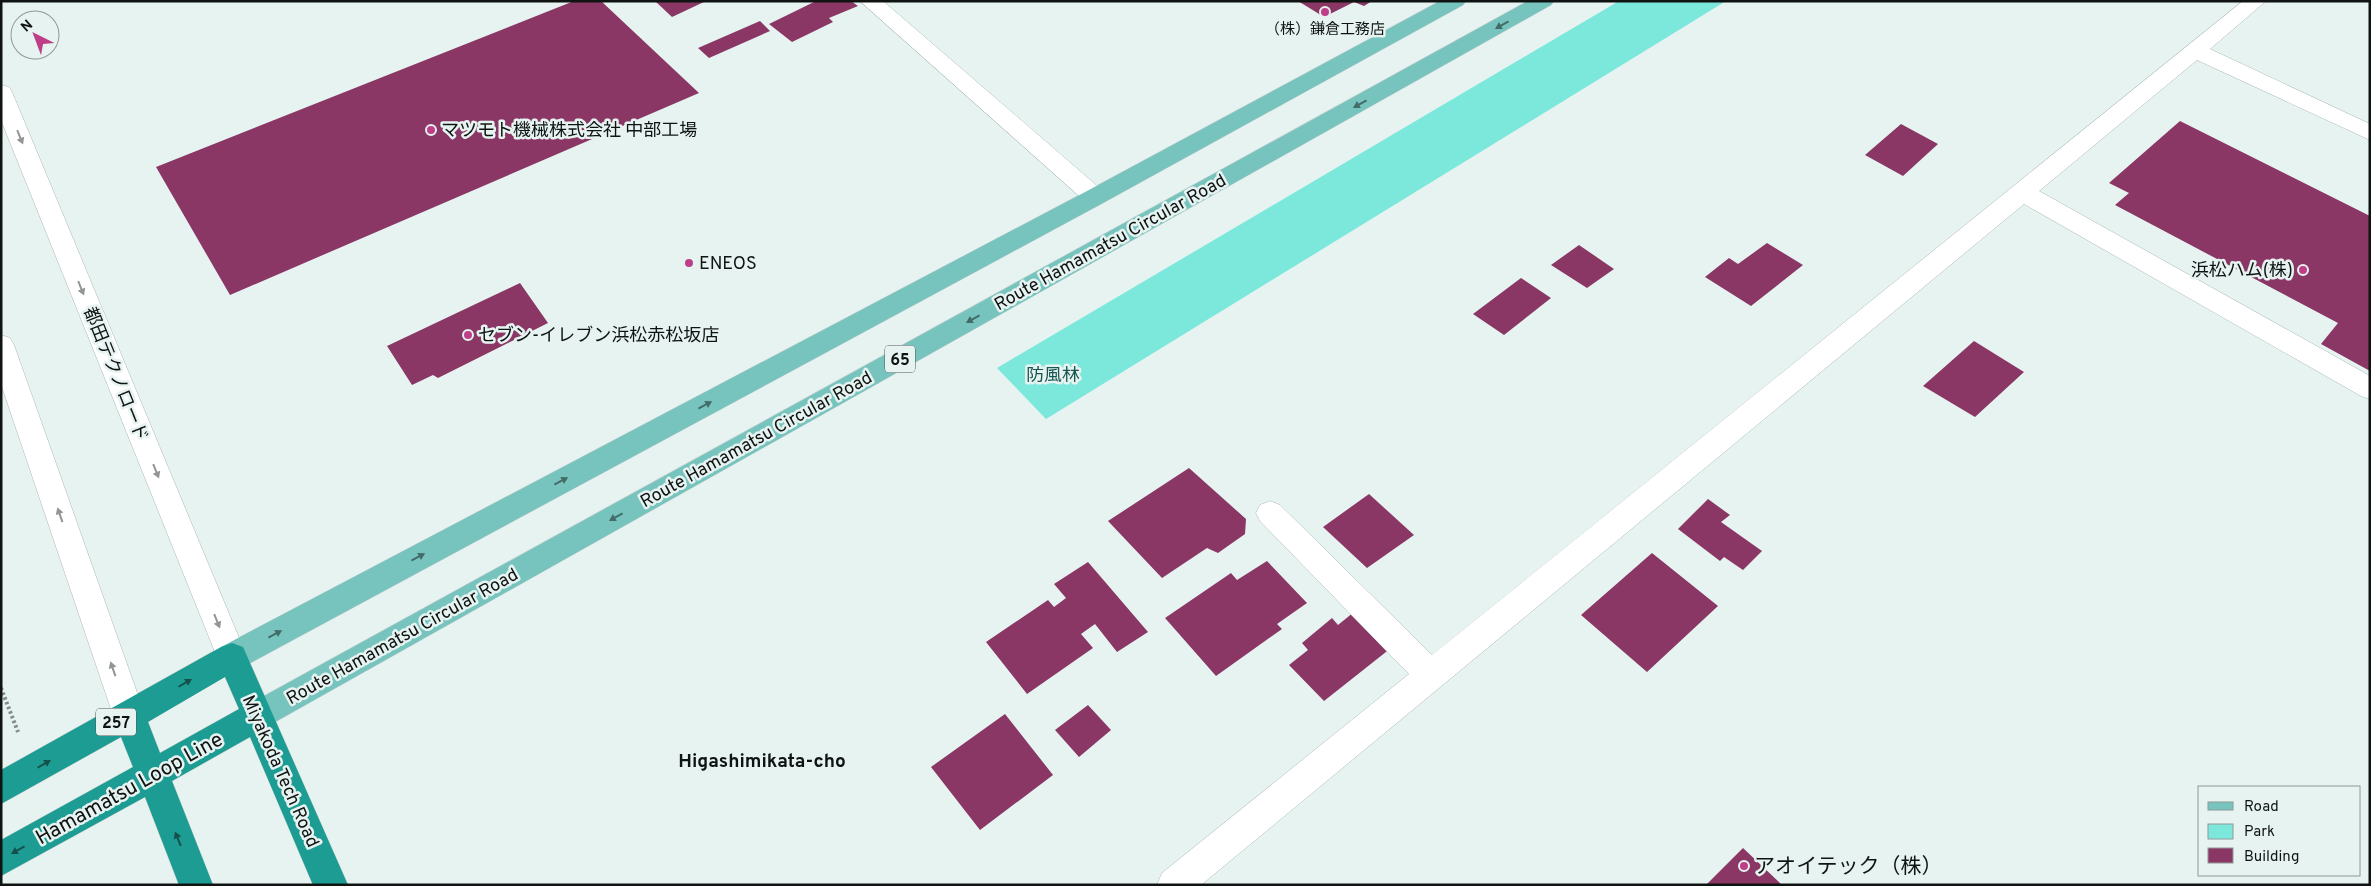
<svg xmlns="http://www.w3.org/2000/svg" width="2371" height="886" viewBox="0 0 2371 886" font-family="Overpass,'Noto Sans JP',sans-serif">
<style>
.green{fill:#7ce7db}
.building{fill:#8a3765}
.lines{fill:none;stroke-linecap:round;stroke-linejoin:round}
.minor-casing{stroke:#abb8b6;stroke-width:1}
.major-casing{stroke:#cfd0d0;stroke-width:1}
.highway-casing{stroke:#cfd0d0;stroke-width:1}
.path{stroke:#828b89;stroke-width:4;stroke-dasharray:2.5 2.5;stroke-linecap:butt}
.minor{fill:#fff;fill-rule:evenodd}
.major{fill:#77c4be;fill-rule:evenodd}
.highway{fill:#1c9c92;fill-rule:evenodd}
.oneway{fill:#436c68}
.oneway2{fill:#939595}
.oneway3{fill:#15514c}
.poi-dot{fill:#be3e88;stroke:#e6f3f1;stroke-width:2}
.labels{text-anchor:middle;stroke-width:5;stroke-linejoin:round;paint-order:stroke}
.far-poi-label{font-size:15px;fill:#0f1413;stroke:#e6f3f1}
.shield{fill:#e6f3f1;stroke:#505756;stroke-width:1}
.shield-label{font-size:16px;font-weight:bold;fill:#0f1413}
.poi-label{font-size:18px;fill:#0f1413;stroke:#e6f3f1;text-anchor:start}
.street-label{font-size:18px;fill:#0f1413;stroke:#e6f3f1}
.park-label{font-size:18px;fill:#185550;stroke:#e6f3f1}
.neighbourhood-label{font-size:19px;font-weight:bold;fill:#0f1413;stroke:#e6f3f1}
.near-street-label{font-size:21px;fill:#0f1413;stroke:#e6f3f1}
.near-poi-label{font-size:21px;fill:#0f1413;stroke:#e6f3f1;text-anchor:start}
</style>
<rect width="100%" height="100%" fill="#e6f3f1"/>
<!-- green -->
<path class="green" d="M1619,1h107l-680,418 -49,-51z"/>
<!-- building -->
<path class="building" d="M574,1h27l98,92 -469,202 -74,-128z
M655,1h51l-34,16z
M816,1h35l7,5 -29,12 4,4 -41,20 -23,-18z
M1298,1h74l-8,5 -10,-4 -30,15z
M760,21l10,10 -61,27 -11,-10z
M2180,121l190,95v155l-49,-27 17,-21 -223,-118 14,-12 -20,-10z
M1901,124l37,20 -35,32 -38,-21z
M1767,243l36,22 -52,41 -46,-29 24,-19 9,6z
M1579,245l35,24 -27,19 -36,-23z
M1521,278l30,20 -47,37 -31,-21z
M520,283l28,40 -110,55 -5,-3 -21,10 -25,-39z
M1974,341l50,31 -49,45 -52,-31z
M1189,468l57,51 -1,15 -27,19 -11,-5 -45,30 -54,-57z
M1369,494l45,41 -47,33 -44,-41z
M1708,499l22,16 -9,7 41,29 -19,19 -19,-13 -4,4 -42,-32z
M1652,553l66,53 -71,66 -66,-57z
M1267,561l40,42 -30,21 5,5 -66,47 -51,-58 66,-45 6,7z
M1088,562l60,70 -31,20 -22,-28 -14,10 12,14 -66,46 -41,-52 62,-42 6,7 12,-9 -12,-14z
M1354,612l37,36 -67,53 -35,-36 19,-15 -6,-7 30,-25 6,7z
M1088,705l23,25 -32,27 -24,-27z
M1005,714l48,61 -73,55 -49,-63z
M1743,848l39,37h-76z"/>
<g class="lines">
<defs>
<path id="minor" d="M860,1h23l220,190 4,6 -4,6 -8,2 -8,-2z
M2243,1h23l-56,48 160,75v16l-173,-80 -158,131 331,185v23l-9,-3 -337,-192 -823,681h-44l5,-12 247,-199 -149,-153 -4,-8 4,-8 10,-4 10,4 152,150z
M1,85l8,2 3,5 235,565 -4,10 -11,4 -11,-4 -4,-10 -216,-537z
M1,335l9,3 4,7 131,370 -5,10 -11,5 -11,-5 -5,-10 -112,-331z"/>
<path id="major" d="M1440,1h26l-3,4 -360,198 -860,464 -11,4 -11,-4 -4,-10 4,-10 866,-456z
M1528,1h26l-3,4 -1283,721 -11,5 -11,-5 -5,-10 5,-10z"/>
<path id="highway" d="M232,643l11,4 105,238h-35l-63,-148 -78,44 41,104h-34l-34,-88 -144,79v-36l132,-73 -12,-30 -120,67v-34l220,-123zM225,677l14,32 -79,44 -12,-31z"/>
</defs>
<!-- minor casing -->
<use href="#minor" class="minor-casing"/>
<!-- major casing -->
<use href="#major" class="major-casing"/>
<!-- highway casing -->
<use href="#highway" class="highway-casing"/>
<!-- path -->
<path class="path" d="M1,688l17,44"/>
<!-- minor -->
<use href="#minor" class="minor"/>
<!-- major -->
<use href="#major" class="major"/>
<!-- highway -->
<use href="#highway" class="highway"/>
</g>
<!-- one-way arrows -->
<defs><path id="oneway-solid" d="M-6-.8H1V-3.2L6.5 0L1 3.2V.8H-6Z" transform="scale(1.25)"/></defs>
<g class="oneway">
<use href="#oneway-solid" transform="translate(1502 25) rotate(151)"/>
<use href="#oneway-solid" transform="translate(1360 104) rotate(151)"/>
<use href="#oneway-solid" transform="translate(973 319) rotate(151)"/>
<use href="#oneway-solid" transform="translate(705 405) rotate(-28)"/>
<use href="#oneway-solid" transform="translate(561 481) rotate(-28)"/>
<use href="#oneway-solid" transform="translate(616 517) rotate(151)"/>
<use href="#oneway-solid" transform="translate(418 557) rotate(-28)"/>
<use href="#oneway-solid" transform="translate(275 634) rotate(-28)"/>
</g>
<g class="oneway2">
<use href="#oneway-solid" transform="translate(20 137) rotate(68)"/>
<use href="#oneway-solid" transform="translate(81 288) rotate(68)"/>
<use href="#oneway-solid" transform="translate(156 471) rotate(68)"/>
<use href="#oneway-solid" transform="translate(60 515) rotate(-109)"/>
<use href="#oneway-solid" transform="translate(217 621) rotate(68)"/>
<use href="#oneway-solid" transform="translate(113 669) rotate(-109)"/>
</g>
<g class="oneway3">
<use href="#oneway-solid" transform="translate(185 683) rotate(-30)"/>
<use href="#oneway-solid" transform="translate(44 764) rotate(-30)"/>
<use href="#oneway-solid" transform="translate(178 839) rotate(-112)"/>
<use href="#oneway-solid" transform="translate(18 850) rotate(151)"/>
</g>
<!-- markers -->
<g class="poi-dot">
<circle cx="1325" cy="12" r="5"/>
<circle cx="431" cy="130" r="5"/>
<circle cx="689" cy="263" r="5"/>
<circle cx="2303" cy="270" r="5"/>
<circle cx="468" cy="335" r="5"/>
<circle cx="1744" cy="866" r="5"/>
</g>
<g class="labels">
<!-- far-poi labels -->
<g class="far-poi-label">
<text x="1325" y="34">（株）鎌倉工務店</text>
</g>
<!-- shield labels -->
<g class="shield">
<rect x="885" y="345.5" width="30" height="27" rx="4"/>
<rect x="96" y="708.5" width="40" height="27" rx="4"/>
</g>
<g class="shield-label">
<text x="900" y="365">65</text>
<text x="116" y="728">257</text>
</g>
<!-- poi labels -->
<g class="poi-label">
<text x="441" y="136">マツモト機械株式会社 中部工場</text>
<text x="699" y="269">ENEOS</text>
<text x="2293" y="276" text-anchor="end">浜松ハム(株)</text>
<text x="478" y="341">セブン-イレブン浜松赤松坂店</text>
</g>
<!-- street labels -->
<g class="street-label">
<text transform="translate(1110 242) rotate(-29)" y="6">Route Hamamatsu Circular Road</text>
<text transform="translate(116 374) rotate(68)" y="6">都田テクノロード</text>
<text transform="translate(756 439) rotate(-29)" y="6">Route Hamamatsu Circular Road</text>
<text transform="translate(402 636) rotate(-29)" y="6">Route Hamamatsu Circular Road</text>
<text transform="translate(281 771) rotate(66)" y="6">Miyakoda Tech Road</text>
</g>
<!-- park labels -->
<g class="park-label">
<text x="1053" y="381">防風林</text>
</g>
<!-- neighbourhood labels -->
<g class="neighbourhood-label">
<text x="762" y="767">Higashimikata-cho</text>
</g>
<!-- near-street labels -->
<g class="near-street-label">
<text transform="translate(129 788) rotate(-29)" y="7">Hamamatsu Loop Line</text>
</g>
<!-- near-poi labels -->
<g class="near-poi-label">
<text x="1754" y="873">アオイテック（株）</text>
</g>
</g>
<!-- border -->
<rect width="2371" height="886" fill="none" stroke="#0f1413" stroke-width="5"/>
<!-- legend -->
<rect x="2198" y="786" width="162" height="90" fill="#e6f3f1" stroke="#909a98"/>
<rect x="2208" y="802" width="25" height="8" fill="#77c4be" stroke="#909a98"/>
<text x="2244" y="811" font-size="15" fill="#0f1413">Road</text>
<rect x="2208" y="824" width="25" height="15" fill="#7ce7db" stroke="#909a98"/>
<text x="2244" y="836" font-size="15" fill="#0f1413">Park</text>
<rect x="2208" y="848" width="25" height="15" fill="#8a3765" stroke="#909a98"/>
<text x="2244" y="861" font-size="15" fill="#0f1413">Building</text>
<!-- north arrow -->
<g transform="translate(35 35) rotate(318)"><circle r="24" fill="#e6f3f1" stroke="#909a98"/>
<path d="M0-4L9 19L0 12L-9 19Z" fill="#be3e88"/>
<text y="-8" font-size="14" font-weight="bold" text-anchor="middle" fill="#0f1413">N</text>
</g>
</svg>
